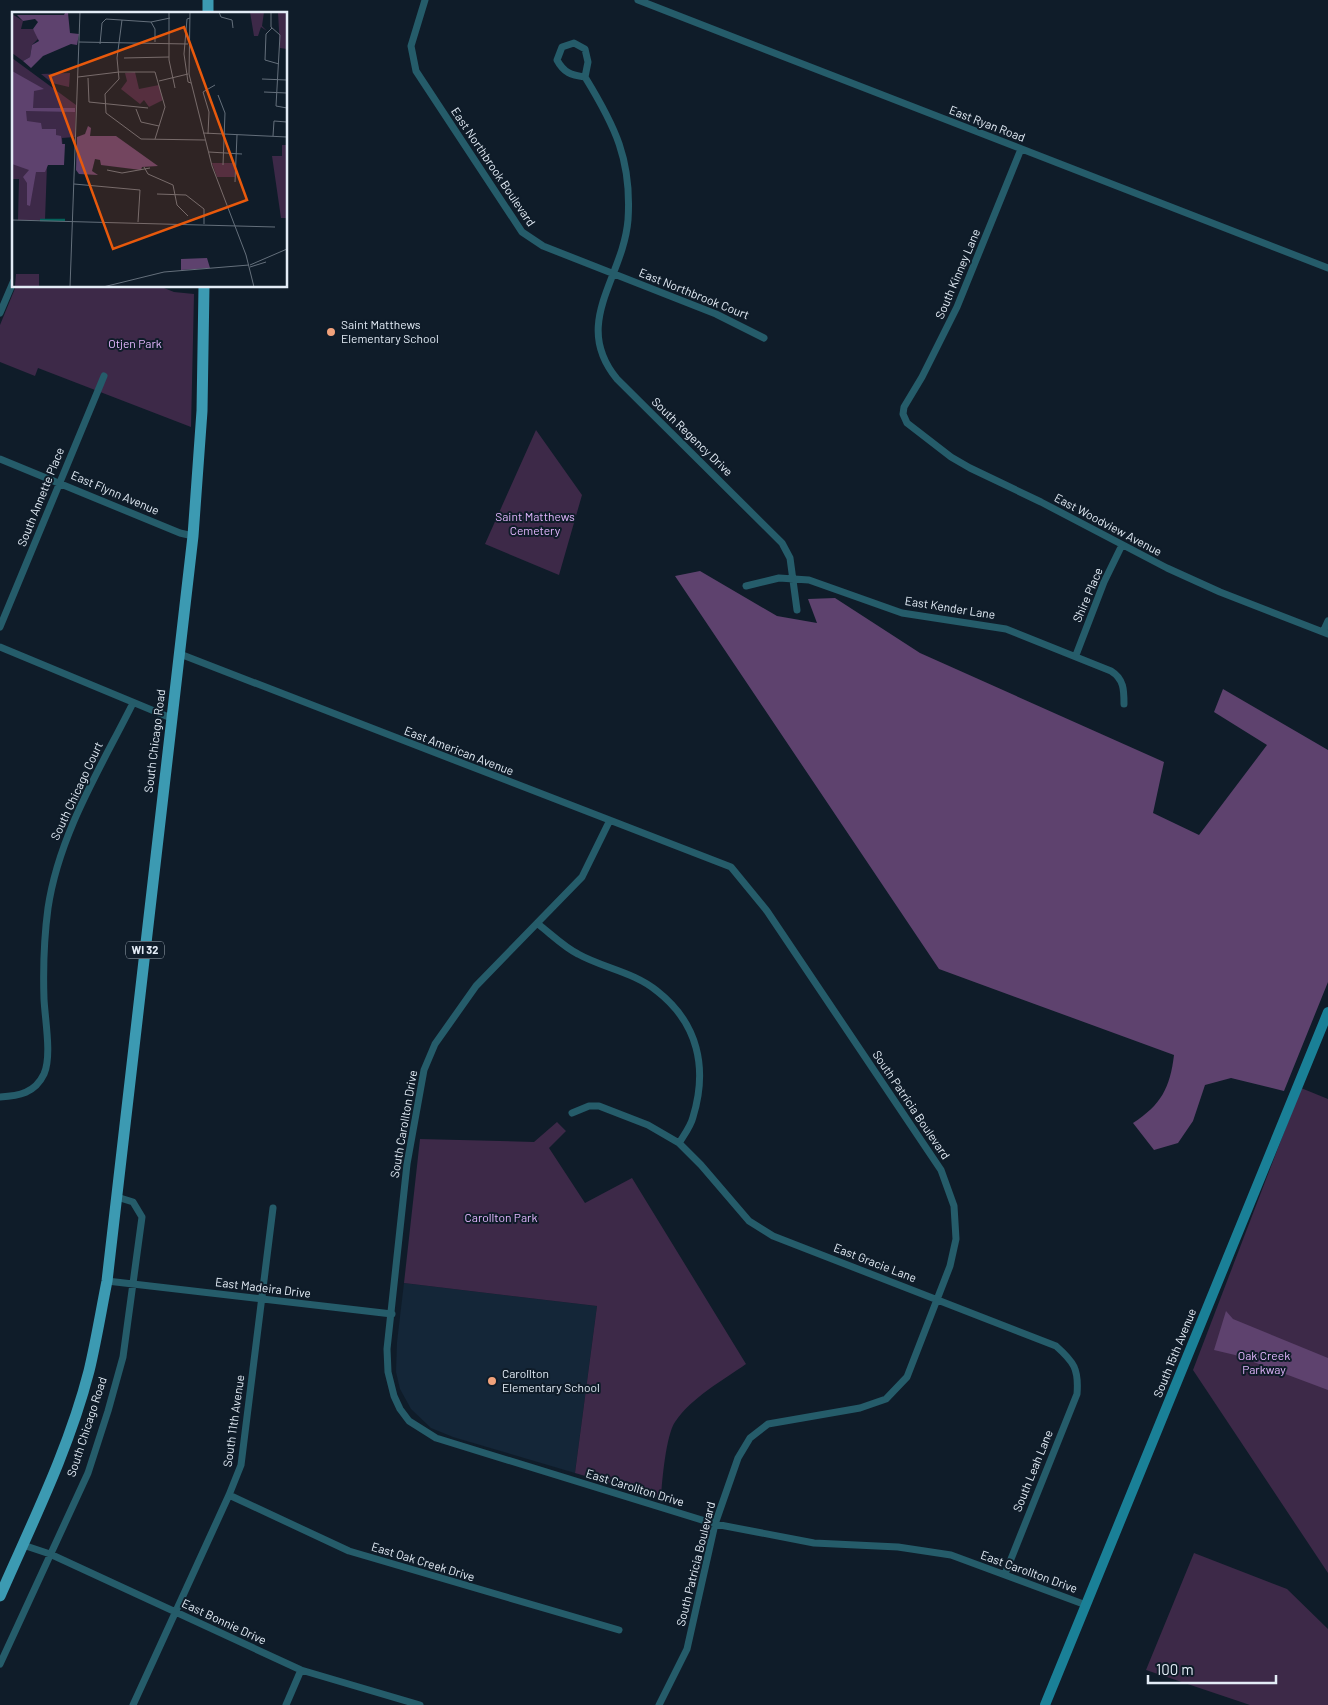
<svg xmlns="http://www.w3.org/2000/svg" width="1328" height="1705" viewBox="0 0 1328 1705" font-family="Barlow,sans-serif">
<style>
.built{fill:#142638}
.green{fill:#3d2948}
.forest{fill:#5e426e}
.lines{fill:none;stroke-linecap:round;stroke-linejoin:round}
.street{stroke:#255c6a;stroke-width:7}
.secondary{stroke:#1a8097;stroke-width:10}
.primary{stroke:#3c9ab2;stroke-width:11}
.poi-dot{fill:#f1a27b;stroke:#0f1c29;stroke-width:2}
.labels{text-anchor:middle;stroke-width:4;stroke-linejoin:round;paint-order:stroke}
.shield{fill:#0f1c29;stroke:#a3aeb8;stroke-width:1}
.shield-label{font-size:11px;font-weight:bold;fill:#e3ecf6}
.street-label{font-size:12px;fill:#e3ecf6;stroke:#0f1c29}
.poi-label{font-size:12px;fill:#e3ecf6;stroke:#0f1c29;text-anchor:start}
.park-label{font-size:12px;fill:#e3b7fe;stroke:#0f1c29}
.inset-river{fill:none;stroke:#03615a;stroke-width:2.5}
.inset-road{fill:none;stroke:#646f7b;stroke-width:1}
.view{fill:#e8590c;fill-opacity:0.15;stroke:#e8590c;stroke-width:2.5}
.inset-edge{fill:none;stroke:#e3ecf6;stroke-width:2.5}
</style>
<rect width="100%" height="100%" fill="#0f1c29"/>
<!-- built -->
<path class="built" d="M404,1283l193,23 -22,167 -122,-36 -22,-9 -20,-19 -11,-20 -4,-17 1,-30z"/>
<!-- green -->
<path class="green" d="M16,286h143l15,6 20,2 -3,133 -153,-59 -3,8 -35,-14v-37z
M536,430l46,65 -23,80 -74,-31z
M1301,1088l27,11v474l-135,-203z
M557,1122l9,9 -17,17 36,55 47,-25 114,186c-24,17 -54,33 -71,58 -9,13 -13,59 -14,76l-86,-25 22,-167 -193,-23 16,-144 114,3z
M1194,1553l93,36 41,40v76h-78l-104,-35z"/>
<!-- forest -->
<path class="forest" d="M700,571l77,45 40,7 -9,-24 27,-1 85,55 244,109 -11,51 46,22 68,-90 -53,-33 9,-23 105,61v232l-44,109 -53,-13 -26,7 -12,36 -15,22 -24,7 -21,-27c28,-18 37,-35 41,-68l-235,-86 -264,-393z
M1226,1311l7,8 95,39v32l-93,-35 -21,-5z"/>
<g class="lines">
<!-- street -->
<path class="street" d="M425,0l-14,46 5,25 106,161 21,14 173,68 48,24
M638,0l690,268
M585,77c-14,-2 -21,-4 -28,-17l5,-13 12,-4 11,6 3,13 -3,15c30,49 47,83 43,143 -5,59 -57,103 -11,159l165,164 8,15 7,52
M1021,149l-64,158 -35,70 -18,30 -1,7 4,9 44,34 19,11 71,34 126,66 53,24 108,42
M0,313l14,-33
M0,459l180,74 13,3
M746,586l33,-8 30,2 93,33 104,16 105,42c13,8 13,19 13,33
M0,627l104,-251
M1323,632l5,-11
M0,647l171,71
M180,654l551,213 36,44 174,259 13,36 2,33 -6,27 -43,111 -21,22 -26,9 -92,16 -18,14 -12,20 -23,66 -28,125 -28,56
M1076,655l28,-73 18,-37
M609,822l-27,55 -106,109 -41,58 -11,26 -17,94 -20,185 1,23 6,24 6,13 9,12 27,17 279,86 99,19 84,4 53,8 135,50
M538,924c13,10 26,23 40,30 25,14 56,18 79,37 41,32 51,77 36,126 -2,9 -9,18 -14,26
M0,1097c19,-1 35,-4 44,-23 8,-18 1,-54 0,-75 -1,-30 0,-61 4,-91 11,-74 52,-139 85,-205
M572,1113l17,-7h10l49,19 31,18 22,22 48,56 24,15 283,110c18,16 23,23 21,48l-72,180
M107,1281l285,33
M229,1495l120,56 270,79
M23,1545l27,9 251,116 119,35
M0,1664l88,-191 20,-62 15,-54 19,-140 -9,-15 -16,-5
M133,1705l96,-210 12,-30 32,-257
M286,1705l15,-35"/>
<!-- secondary -->
<path class="secondary" d="M1045,1705l283,-693"/>
<!-- primary -->
<path class="primary" d="M208,14v-14
M0,1596c32,-73 69,-147 89,-225 7,-29 12,-60 18,-90l86,-745 9,-125 2,-125"/>
</g>
<!-- markers -->
<g class="poi-dot">
<circle cx="331" cy="332" r="5"/>
<circle cx="492" cy="1381" r="5"/>
</g>
<g class="labels">
<!-- shield labels -->
<rect class="shield" x="126" y="941.5" width="38" height="17" rx="4"/>
<g class="shield-label">
<text x="145" y="954">WI 32</text>
</g>
<!-- street labels -->
<g class="street-label">
<text transform="translate(987 124) rotate(21)" y="4">East Ryan Road</text>
<text transform="translate(493 167) rotate(56)" y="4">East Northbrook Boulevard</text>
<text transform="translate(958 274) rotate(-67)" y="4">South Kinney Lane</text>
<text transform="translate(694 294) rotate(22)" y="4">East Northbrook Court</text>
<text transform="translate(692 437) rotate(44)" y="4">South Regency Drive</text>
<text transform="translate(115 493) rotate(23)" y="4">East Flynn Avenue</text>
<text transform="translate(41 497) rotate(-68)" y="4">South Annette Place</text>
<text transform="translate(1108 525) rotate(28)" y="4">East Woodview Avenue</text>
<text transform="translate(1088 595) rotate(-67)" y="4">Shire Place</text>
<text transform="translate(950 608) rotate(9)" y="4">East Kender Lane</text>
<text transform="translate(155 741) rotate(-83)" y="4">South Chicago Road</text>
<text transform="translate(459 751) rotate(21)" y="4">East American Avenue</text>
<text transform="translate(77 791) rotate(-65)" y="4">South Chicago Court</text>
<text transform="translate(911 1105) rotate(56)" y="4">South Patricia Boulevard</text>
<text transform="translate(404 1124) rotate(-80)" y="4">South Carollton Drive</text>
<text transform="translate(875 1263) rotate(21)" y="4">East Gracie Lane</text>
<text transform="translate(263 1288) rotate(7)" y="4">East Madeira Drive</text>
<text transform="translate(1175 1353) rotate(-68)" y="4">South 15th Avenue</text>
<text transform="translate(234 1421) rotate(-82)" y="4">South 11th Avenue</text>
<text transform="translate(87 1427) rotate(-72)" y="4">South Chicago Road</text>
<text transform="translate(1033 1471) rotate(-68)" y="4">South Leah Lane</text>
<text transform="translate(635 1488) rotate(17)" y="4">East Carollton Drive</text>
<text transform="translate(423 1562) rotate(17)" y="4">East Oak Creek Drive</text>
<text transform="translate(696 1564) rotate(-76)" y="4">South Patricia Boulevard</text>
<text transform="translate(1029 1572) rotate(20)" y="4">East Carollton Drive</text>
<text transform="translate(224 1622) rotate(25)" y="4">East Bonnie Drive</text>
</g>
<!-- poi labels -->
<g class="poi-label">
<text x="341" y="329">Saint Matthews<tspan x="341" dy="14">Elementary School</tspan></text>
<text x="502" y="1378">Carollton<tspan x="502" dy="14">Elementary School</tspan></text>
</g>
<!-- park labels -->
<g class="park-label">
<text x="135" y="348">Otjen Park</text>
<text x="535" y="521">Saint Matthews<tspan x="535" dy="14">Cemetery</tspan></text>
<text x="501" y="1222">Carollton Park</text>
<text x="1264" y="1360">Oak Creek<tspan x="1264" dy="14">Parkway</tspan></text>
</g>
</g>
<!-- overview -->
<g transform="translate(12 12)">
<rect width="275" height="275" fill="#0f1c29"/>
<path d="M238,0h14l-2,14 5,5 -6,-4 -3,9h-4zM266,0h9v37l-7,-1zM0,2l11,7 -2,8h12l6,9 -7,7 -2,12 -7,4 -11,-8zM0,46l64,47 -1,32 -13,1 2,27h-17l-2,55h-27l1,-41h-7zM123,60l4,17 20,-4 4,15 -14,7 -5,-7 -4,4 -19,-15 6,-8 -2,-8zM58,61l-1,14 -17,-4 -11,-9zM270,133h5v73h-6l-9,-62h10zM200,151h23v14h-18zM4,262h23v13l-24,-1z" fill="#3d2948"/>
<path d="M53,1h3l2,20 9,1 -2,11 -6,-1 -28,12 -12,12 -8,-7 7,-4 2,-12 7,-4 -6,-12 5,-7 -3,-3 -12,2 -6,-6h47zM0,59l32,18 -10,2 -1,17h42v4l-49,-1 1,10 14,2 1,6h14v6l5,1 1,8h3l-1,21h-16l-3,7h-9l-6,34 -3,-1v-22l-4,-6 6,-7 -17,-6zM76,114l3,2 -1,8h26l42,30 -16,1 -1,3 -40,-5 -1,-5 -5,-1 -3,12 6,4 -19,-1 -3,-4 1,-33 8,-3zM195,246l3,10 -29,2v-11z" fill="#5e426e"/>
<path class="inset-river" d="M28,208h25"/>
<path class="inset-road" d="M157,0v48l6,28M178,0l-1,62 23,92 34,89 8,32M207,0l2,5 11,3 1,8M259,0v15l9,8 -4,71 11,2M178,6l-3,1 -3,35 4,28 3,1M110,8l-5,38 2,21 -14,15 1,19 35,26 64,1M139,10l4,7v13M139,10l19,-4M260,16l-6,6 -1,26 14,4M67,30l109,2M88,32l2,-21 4,-4 45,3M112,46l45,-1M66,65l41,-5h36l10,35 -10,32M76,66l1,24 59,6M250,67l25,1M147,69l29,-7M252,80l23,1M206,83l7,18 -2,52M124,97l5,13 18,4M191,121l84,4M196,122l1,-22 -6,-20 12,-7M261,124l1,-15 13,1M197,140l33,2M132,155l4,7 25,11 4,20 11,11 -3,-3M95,158l15,3 28,-5M223,170l2,-47M62,172l66,6 -2,32M145,182l29,1 18,14v15M0,208l263,7M238,253l37,-16M238,255l16,-5M58,275l10,-275M91,275l61,-15 85,-7"/>
<path class="view" d="M172,15l63,173 -134,49 -63,-173z"/>
<rect width="275" height="275" class="inset-edge"/>
</g>
<!-- scale -->
<path d="M1148 1675v8h128v-8" fill="none" stroke="#e3ecf6" stroke-width="2.5"/>
<text x="1156" y="1675" font-size="15" fill="#e3ecf6" stroke="#0f1c29" stroke-width="4" paint-order="stroke">100 m</text>
</svg>
